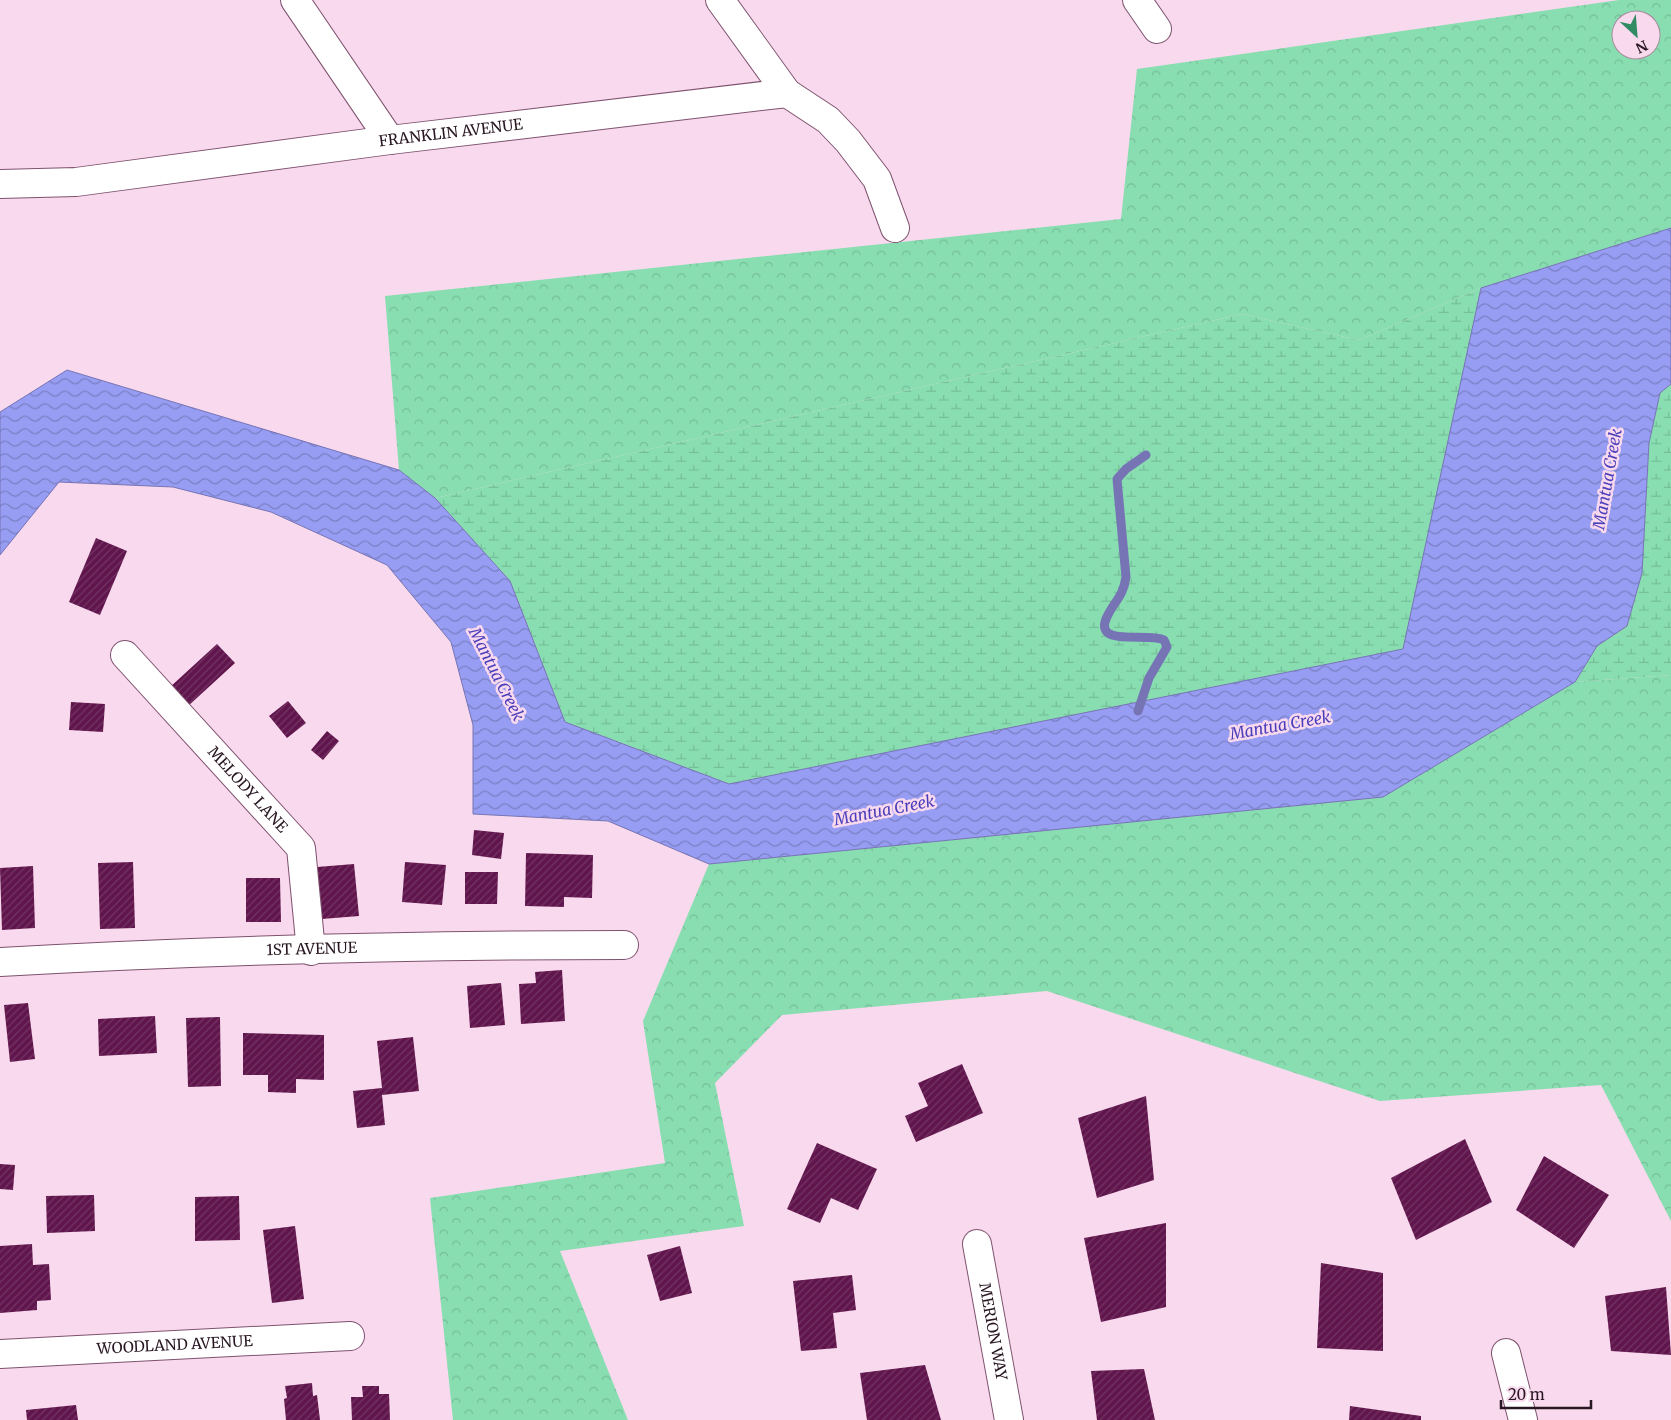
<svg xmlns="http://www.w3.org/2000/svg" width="1671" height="1420" viewBox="0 0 1671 1420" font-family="Merriweather,serif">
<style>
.forest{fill:url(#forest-crowns);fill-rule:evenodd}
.wetland{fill:url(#wetland-marsh)}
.water{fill:url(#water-waves);stroke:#7674b4}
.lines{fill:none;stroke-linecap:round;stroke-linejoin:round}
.stream{stroke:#7674b4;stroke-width:9}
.building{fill:url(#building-hatch)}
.minor-casing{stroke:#7e526f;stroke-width:30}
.minor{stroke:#fff;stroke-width:28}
.labels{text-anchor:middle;stroke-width:5;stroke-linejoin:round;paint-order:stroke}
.street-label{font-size:15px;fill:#281622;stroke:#f9d9ed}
.water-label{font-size:16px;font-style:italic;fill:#4a3fbb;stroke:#f9d9ed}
</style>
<defs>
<pattern id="forest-crowns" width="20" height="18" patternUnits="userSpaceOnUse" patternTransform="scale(1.25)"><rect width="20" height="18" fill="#88deb1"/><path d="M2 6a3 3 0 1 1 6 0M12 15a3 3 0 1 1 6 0" fill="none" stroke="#75be98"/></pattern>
<pattern id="wetland-marsh" width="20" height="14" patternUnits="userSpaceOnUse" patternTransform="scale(1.25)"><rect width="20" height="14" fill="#88deb1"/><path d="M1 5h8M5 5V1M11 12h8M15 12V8" fill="none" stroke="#75be98"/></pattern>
<pattern id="water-waves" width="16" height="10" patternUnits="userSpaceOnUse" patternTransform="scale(1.25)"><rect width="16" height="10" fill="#979df3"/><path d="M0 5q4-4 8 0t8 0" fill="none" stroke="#7b7fc4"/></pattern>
<pattern id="building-hatch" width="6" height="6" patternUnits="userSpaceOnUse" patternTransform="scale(1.25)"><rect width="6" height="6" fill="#60154d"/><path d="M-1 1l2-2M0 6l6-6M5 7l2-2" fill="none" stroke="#733663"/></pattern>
</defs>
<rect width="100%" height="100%" fill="#f9d9ed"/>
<!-- forest -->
<path class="forest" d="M1619,0h52v228l-190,60 -122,52 -117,-26 -807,184 -36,-28 -14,-174 736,-77 16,-150zM1621,20h30v30h-30z
M1671,675v546l-70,-136 -221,16 -333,-110 -265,24 -67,68 29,143 -184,25 68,169h-175l-23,-222 235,-35 -22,-142 66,-157 674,-67 192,-115z"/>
<!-- wetland -->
<path class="wetland" d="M1481,288l-77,361 -675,135 -164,-62 -55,-141 -75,-83 807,-184 117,26z
M1671,384v291l-96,7 22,-36 30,-20 15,-53 7,-130 11,-50z"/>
<!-- water -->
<path class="water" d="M1671,228v156l-11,9 -11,50 -7,130 -15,53 -30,20 -22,36 -192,115 -674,67 -101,-43 -135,-7v-89l-22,-83 -64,-77 -116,-53 -98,-25 -114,-5 -59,73v-143l67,-42 332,100 36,28 75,83 55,141 164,62 674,-135 78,-361z"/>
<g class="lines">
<!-- stream -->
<path class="stream" d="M1138,711l11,-33 18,-31 -3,-7c-16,-8 -69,7 -58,-21 7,-17 17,-21 20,-42l-9,-98 9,-10 20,-14"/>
</g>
<!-- building -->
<path class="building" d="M96,538l31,13 -27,64 -31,-13z
M217,644l18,19 -48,44 -18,-19z
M288,701l18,22 -19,15 -18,-22z
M71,702l34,2 -2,28 -34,-2z
M327,731l12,10 -16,19 -12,-10z
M474,830l30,3 -3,26 -29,-4z
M526,853l67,2 -1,43 -28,-1v10l-39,-1z
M133,862l2,66 -35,1 -2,-66z
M405,862l41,3 -4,40 -40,-3z
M354,864l5,52 -37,3 -5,-52z
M33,866l2,62 -33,2 -2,-62z
M465,872h33l-1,32h-32z
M246,878h34l1,44h-35z
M562,970l3,51 -44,3 -2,-40 17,-1 -1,-11z
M501,983l4,42 -35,3 -3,-42z
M28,1003l7,56 -25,3 -6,-57z
M155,1016l2,37 -58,3 -1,-37z
M220,1017l1,69 -33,1 -2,-69z
M243,1033l81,2v45l-28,-1v14l-28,-1v-17h-25z
M413,1037l6,54 -37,4 3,30 -28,3 -4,-37 29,-3 -5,-47z
M962,1064l21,49 -67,29 -11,-26 23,-10 -10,-23z
M1146,1096l8,84 -57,18 -19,-80z
M1465,1139l27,63 -76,38 -25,-62z
M817,1143l60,26 -19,41 -27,-12 -11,25 -33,-14z
M1544,1156l65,39 -35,53 -58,-38z
M0,1164l15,1 -2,25 -13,-1z
M94,1195l1,36 -48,2 -1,-37z
M239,1196l1,44 -45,1v-44z
M1166,1223v84l-65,15 -17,-84z
M295,1226l9,73 -32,4 -9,-73z
M32,1244l1,21 16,-1 2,36 -14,1v9l-37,3v-67z
M680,1246l12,47 -32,8 -13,-46z
M1321,1263l62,10v78l-66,-3z
M852,1275l4,35 -23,3 4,35 -36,3 -8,-70z
M1666,1287l5,68 -60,-4 -6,-55z
M925,1365l16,55h-74l-7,-47z
M1144,1369l11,51h-58l-6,-49z
M312,1383l1,13 4,-1 3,25h-34l-2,-21 3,-1 -2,-12z
M362,1386h17v8h10l1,26h-38l-1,-23h12z
M76,1405l2,15h-51l-1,-10z
M1350,1406l71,10v4h-72z"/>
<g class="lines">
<defs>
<g id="minor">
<path d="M295,0l95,140"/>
<path d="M720,0l67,93 41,27 20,21 29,38 18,49"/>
<path d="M1137,0l20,29"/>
<path id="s1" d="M0,184l76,-2 314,-42 397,-47"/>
<path id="s2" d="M125,655l176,193 10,103"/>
<path id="s3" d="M0,962c208,-12 416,-17 624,-17"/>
<path id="s4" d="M977,1244l32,176"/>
<path d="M1506,1353l17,67"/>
<path id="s5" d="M0,1354l350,-18"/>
</g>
</defs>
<!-- minor casing -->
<use href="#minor" class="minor-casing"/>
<!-- minor -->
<use href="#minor" class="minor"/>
</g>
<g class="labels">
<!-- street labels -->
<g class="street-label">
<text dy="5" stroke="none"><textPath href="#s1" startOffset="454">FRANKLIN AVENUE</textPath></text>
<text dy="5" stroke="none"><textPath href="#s2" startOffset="182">MELODY LANE</textPath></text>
<text dy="5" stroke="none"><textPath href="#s3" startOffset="312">1ST AVENUE</textPath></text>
<text dy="5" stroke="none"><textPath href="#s4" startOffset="89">MERION WAY</textPath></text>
<text dy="5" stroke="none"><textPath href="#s5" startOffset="175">WOODLAND AVENUE</textPath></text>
</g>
<!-- water labels -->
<g class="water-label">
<text transform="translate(1607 479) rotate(-80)" y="6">Mantua Creek</text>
<text transform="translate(497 674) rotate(63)" y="6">Mantua Creek</text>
<text transform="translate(1280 725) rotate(-10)" y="6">Mantua Creek</text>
<text transform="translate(884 810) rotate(-11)" y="6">Mantua Creek</text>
</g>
</g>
<!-- north arrow -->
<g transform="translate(1636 35) rotate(154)"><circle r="24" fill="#f9d9ed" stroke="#a58b9c"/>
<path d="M0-4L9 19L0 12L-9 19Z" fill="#318c63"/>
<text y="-8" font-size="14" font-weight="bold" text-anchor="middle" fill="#281622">N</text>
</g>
<!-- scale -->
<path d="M1501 1400v8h90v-8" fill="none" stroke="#281622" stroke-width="2.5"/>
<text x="1508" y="1400" font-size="15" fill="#281622" stroke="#f9d9ed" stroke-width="4" paint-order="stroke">20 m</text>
</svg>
